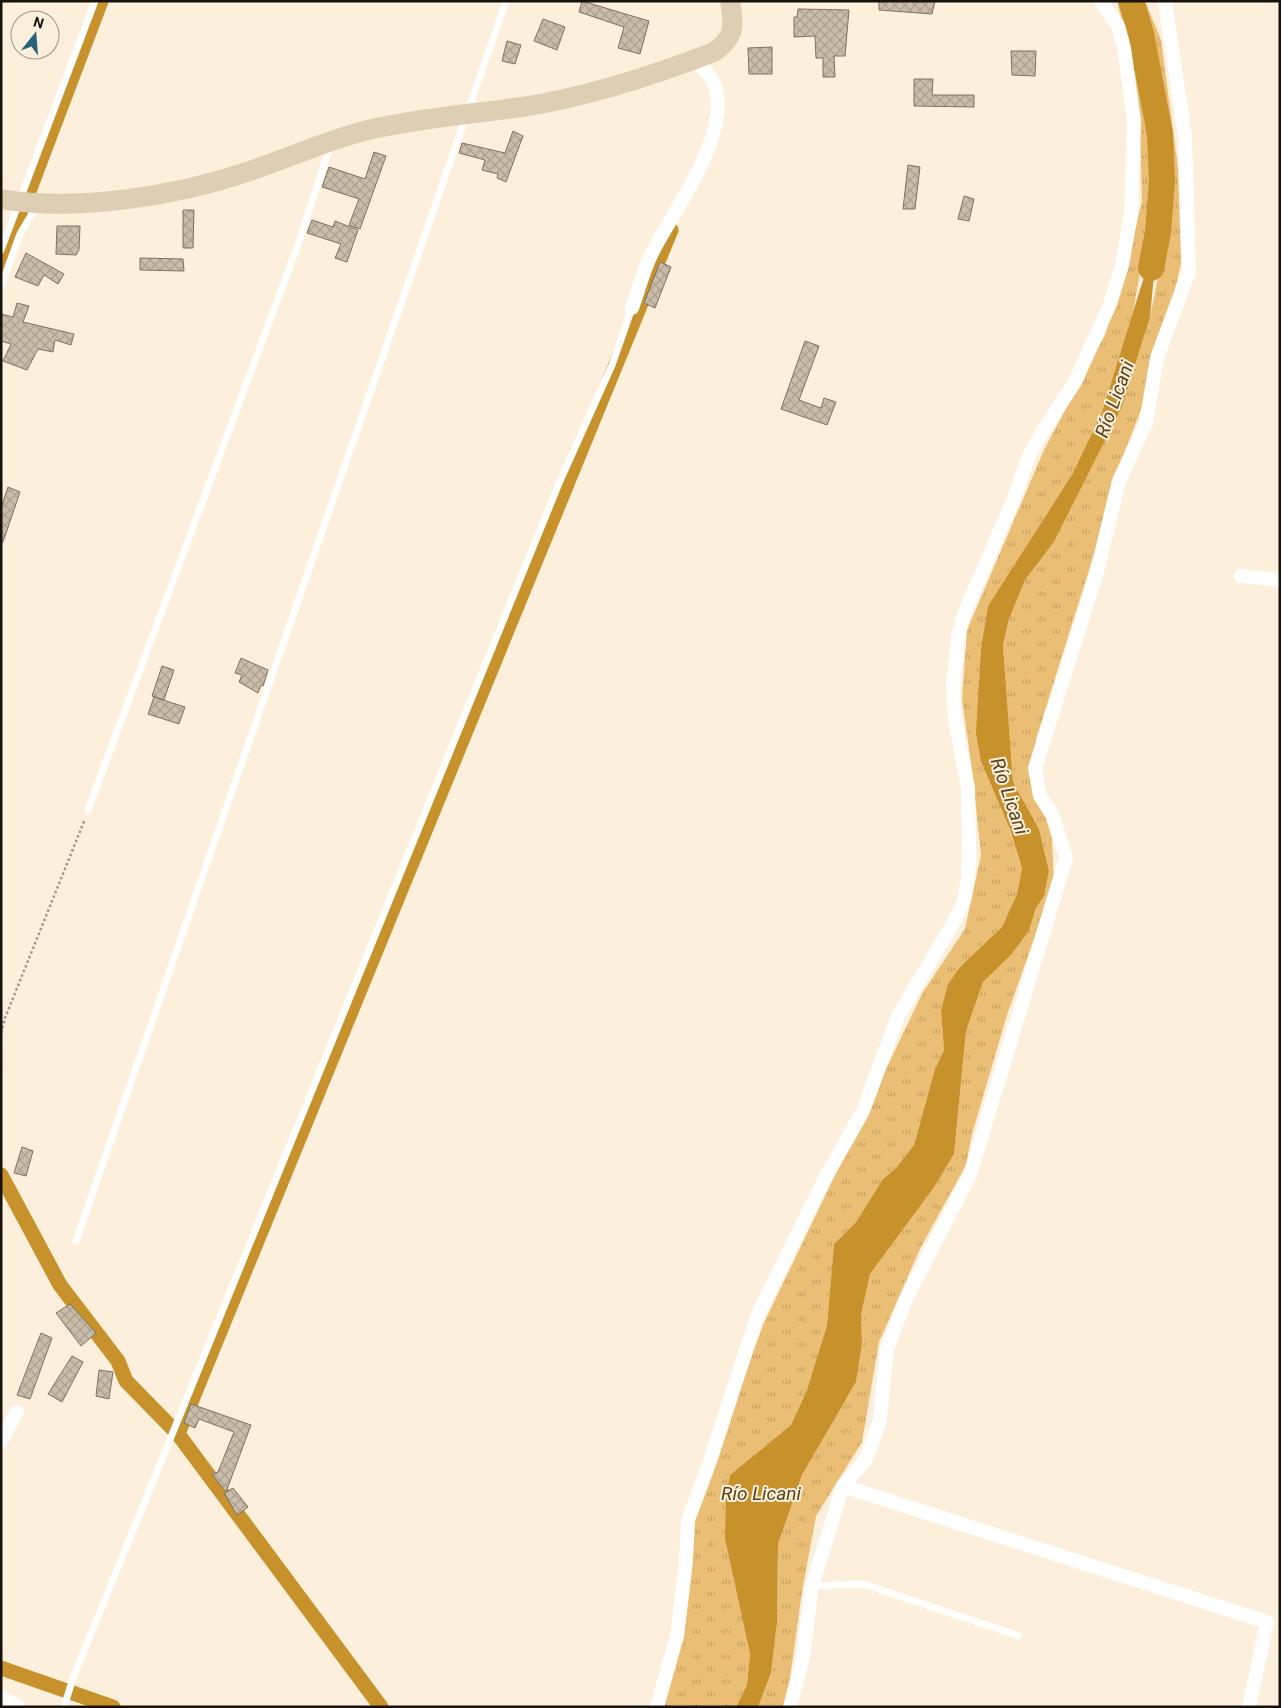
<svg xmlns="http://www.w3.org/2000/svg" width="1281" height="1708" viewBox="0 0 1281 1708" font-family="Roboto,sans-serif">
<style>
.grass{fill:url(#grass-tufts)}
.water{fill:#c7912b}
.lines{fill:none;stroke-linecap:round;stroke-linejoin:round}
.canal{stroke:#c7912b;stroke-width:15}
.river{stroke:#c7912b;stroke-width:26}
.building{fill:url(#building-cross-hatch);stroke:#7e7260}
.path{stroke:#a19889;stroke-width:2.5;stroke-dasharray:2.5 2.5;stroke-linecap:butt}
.service{stroke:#fff;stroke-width:7}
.minor{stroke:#fff;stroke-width:14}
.secondary{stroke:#decfb4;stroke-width:20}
.labels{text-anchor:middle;stroke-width:4;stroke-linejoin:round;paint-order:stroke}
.water-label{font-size:19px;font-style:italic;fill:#59421a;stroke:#fcefdb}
</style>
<defs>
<pattern id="grass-tufts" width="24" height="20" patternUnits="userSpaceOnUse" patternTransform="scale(1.25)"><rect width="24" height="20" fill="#ebbe75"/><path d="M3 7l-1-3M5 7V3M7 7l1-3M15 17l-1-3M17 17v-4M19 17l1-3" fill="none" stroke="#c9a264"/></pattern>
<pattern id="building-cross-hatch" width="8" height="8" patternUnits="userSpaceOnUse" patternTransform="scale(1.25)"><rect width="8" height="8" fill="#c9bca9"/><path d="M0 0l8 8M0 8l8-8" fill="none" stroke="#aca190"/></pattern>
</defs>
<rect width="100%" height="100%" fill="#fcefdb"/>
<!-- grass -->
<path class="grass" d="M1117,1l21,69 16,97 -3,41 -18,105 -31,99 -29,61 -85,133 -7,42 -2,39 31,143 12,40 -5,24 -15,33 -41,39 -20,45 3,39 -9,19 -21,76 -18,23 -13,11 -27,43 -22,22 -7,81 -20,65 -16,35 -61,50 -5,64 25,115 -3,31 -11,22h-74l28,-172 19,-63 54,-147 160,-333 42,-63 16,-74 -9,-85 -10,-71 5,-69 77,-180 61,-115 20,-63 17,-71 -2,-74 -11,-72z
M1141,1h4l16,39 17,128 3,95 -25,109 -35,89 -16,58 -69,220v45l16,55 2,44 -47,132 -35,119 -6,31 -45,82 -42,95 -17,100 -46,74 -14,76 -16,115h-28l13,-34 6,-50 1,-79 24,-69 54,-93 6,-38 -1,-29 9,-41 65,-88 19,-32 12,-123 17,-49 28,-27 18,-24 7,-23 8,-12 5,-25 -10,-42 -26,-47 -10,-137 6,-26 16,-39 29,-38 68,-135 28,-90 16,-77 1,-72 -4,-52 -13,-83z"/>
<!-- water -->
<path class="water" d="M1158,232l-8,85 -28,90 -68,135 -29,38 -16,39 -6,26 10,137 26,47 10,42 -5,25 -8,12 -7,23 -18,24 -28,27 -17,49 -12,123 -19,32 -65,88 -9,41 1,29 -6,38 -54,93 -24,69 -1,79 -6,50 -13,34h-22l11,-22 3,-31 -25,-115 1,-41 4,-23 61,-50 16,-35 20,-65 7,-81 22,-22 27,-43 13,-11 18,-23 21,-76 9,-19 -3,-39 7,-27 13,-18 41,-39 15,-33 5,-25 -12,-40 -29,-68 -5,-28 5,-85 7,-42 85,-133 29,-61z"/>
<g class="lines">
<!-- canal -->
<path class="canal" d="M29,191l72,-190
M1,265l10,-27 12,-20
M1,1175l59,110 58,76 8,20 52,53
M1,1668l112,39
M381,1707l-203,-273 493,-1204"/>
<!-- river -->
<path class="river" d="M1131,1l10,33 19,100 2,47 -4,51 -7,36"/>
</g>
<!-- building -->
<path class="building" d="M582,1l67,20 -9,33 -22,-6 6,-21 -45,-15z
M879,1h56l-3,13 -53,-4z
M798,9l51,1 -4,46h-11l1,21h-12v-19h-7l-1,-22 -21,1v-20h3z
M543,19l22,8 -8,23 -23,-9z
M507,41l14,4 -6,19 -13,-3z
M772,47v27h-23l-1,-26z
M1011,51h25l-1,25 -23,-1z
M914,79h19l-1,16h42v12l-60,-1z
M513,131l10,5 -17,46 -9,-4 1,-4 -16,-4 3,-10 -26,-7 3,-10 43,10z
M374,152l12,4 -26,73 -11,-4 10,-26 -37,-12 7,-20 36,12z
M908,165l12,2 -5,42h-12z
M964,196l10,3 -5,22 -11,-2z
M183,210h11l-1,38h-10z
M312,220l21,7 2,-6 23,9 -11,32 -12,-4 6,-14 -34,-11z
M57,226h23l-1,24 -3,5 -20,-1z
M26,253l38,21 -6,10 -14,-9 -6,11 -23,-9z
M140,258l43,1 1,12 -44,-1z
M660,262l11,5 -16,41 -11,-5z
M17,303l12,3 -6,16 51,12 -3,11 -16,-5 -2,12 -15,-3 -11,21 -24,-9 8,-17 -10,-3v-27l12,3z
M805,341l14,5 -20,54 22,8 3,-10 12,4 -9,23 -46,-16z
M8,487l12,5 -17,50h-2v-34z
M241,658l27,12 -5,16 -2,-1 -3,8 -19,-11 3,-7 -7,-2z
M162,666l12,4 -10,30 -12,-4z
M154,697l31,10 -6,17 -31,-10z
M22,1147l11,4 -7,25 -12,-3z
M70,1304l26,29 -15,13 -25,-33z
M41,1333l11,5 -22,61 -13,-4z
M72,1356l11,6 -21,40 -14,-8z
M99,1370l14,2 -4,27 -13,-3z
M191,1404l60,21 -25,67 -14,-18 6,-2 16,-40 -35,-13 -4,9 -11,-5z
M233,1488l15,19 -11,8 -13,-22z"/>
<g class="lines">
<!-- path -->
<path class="path" d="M1,1033l4,-15 80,-199
M1,1049v18"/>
<!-- service -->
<path class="service" d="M1,250l94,-249
M1,286l19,-52 17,-29
M88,810l211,-568 31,-96
M76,1241l430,-1240
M812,1586l51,-2 156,52
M64,1707l9,-29 487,-1197 52,-116 20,-57"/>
<!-- minor -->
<path class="minor" d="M632,308c7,-19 12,-40 21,-57 21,-42 84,-123 59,-172 -4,-7 -12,-14 -18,-20
M1241,576l39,4
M1,1441l16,-29
M843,1486l424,136 -18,85
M1,1697l17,10
M657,1707l20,-71 9,-75 2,-41 21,-56 49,-150 66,-134 39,-69 35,-95 57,-96 9,-20 4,-22 1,-25 -1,-65 -13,-68 -2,-32 5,-52 6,-22 50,-116 15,-42 12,-22 34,-52 35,-78 12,-39 9,-51 3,-93 -10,-73 -6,-22 -17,-25
M790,1707l13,-50 9,-71 31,-100 23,-27 14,-39 7,-72 21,-53 62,-120 96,-317 -13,-42 -13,-20 -5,-28 60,-189 24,-98 27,-58 11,-65 32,-87 -4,-134 -20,-136"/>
<!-- secondary -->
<path class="secondary" d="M1,199c75,13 175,-3 246,-27 42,-14 82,-33 125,-43 50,-11 100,-15 150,-22 65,-10 130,-31 192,-55 22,-16 20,-25 16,-51"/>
</g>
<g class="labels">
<!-- water labels -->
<g class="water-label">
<text transform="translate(1114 399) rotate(-70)" y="7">Río Licani</text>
<text transform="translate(1010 796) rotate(71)" y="7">Río Licani</text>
<text x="761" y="1500">Río Licani</text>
</g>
</g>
<!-- border -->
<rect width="1281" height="1708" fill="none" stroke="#17130c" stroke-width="5"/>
<!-- north arrow -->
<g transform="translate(35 35) rotate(17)"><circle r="24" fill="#fcefdb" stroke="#a09788"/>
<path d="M0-4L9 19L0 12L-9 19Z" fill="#28637b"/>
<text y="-8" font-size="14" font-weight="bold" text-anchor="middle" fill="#17130c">N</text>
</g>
</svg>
